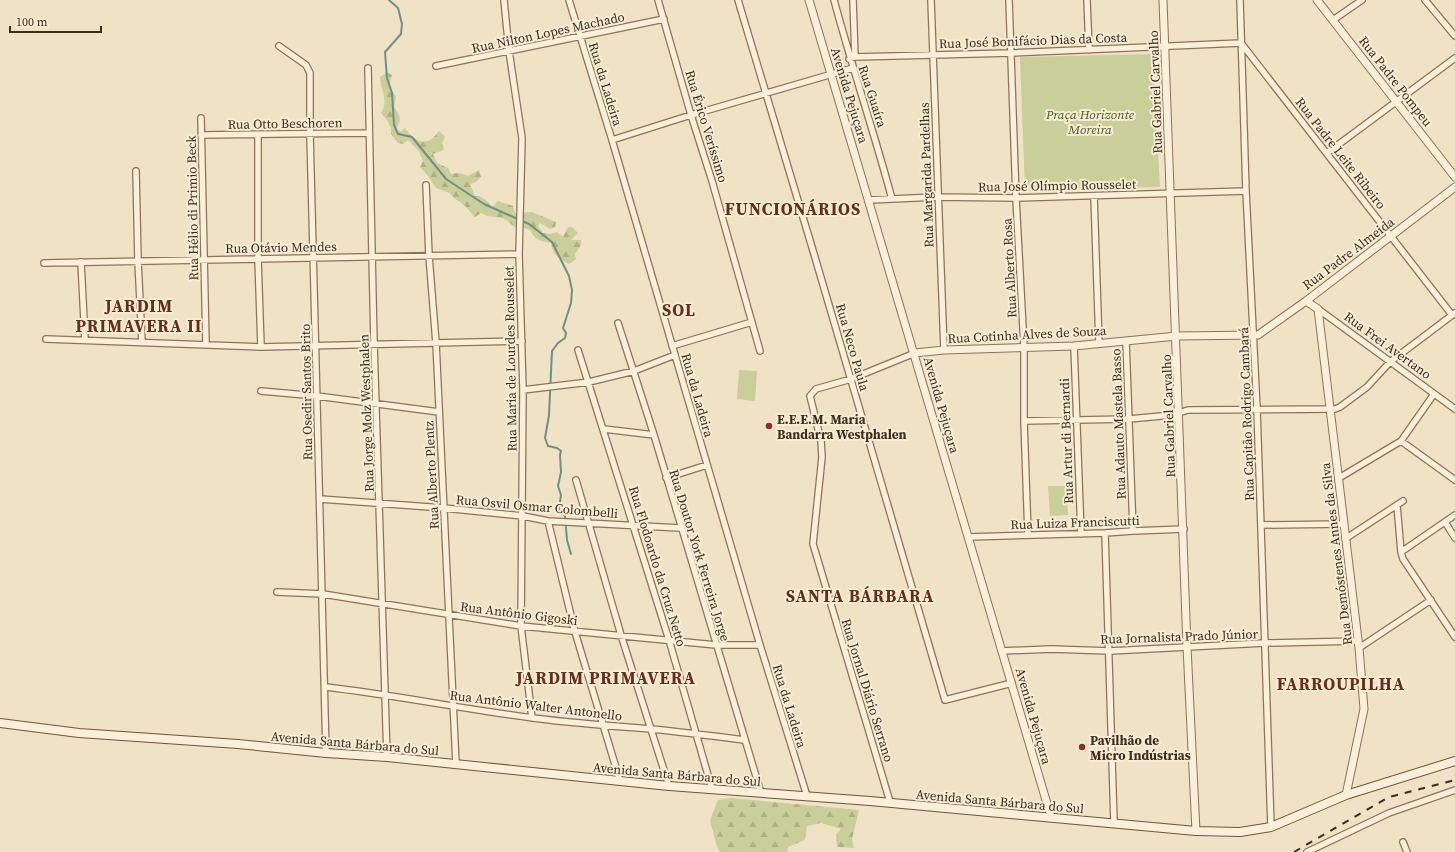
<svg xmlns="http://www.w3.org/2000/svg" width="1455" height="852" viewBox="0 0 1455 852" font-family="'Source Serif 4',serif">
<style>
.green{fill:#c9cf98}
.forest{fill:url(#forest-firs)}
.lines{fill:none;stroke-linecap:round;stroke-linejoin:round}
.stream{stroke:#6c9288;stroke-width:2}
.minor-casing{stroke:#8c735a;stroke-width:8}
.tertiary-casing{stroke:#8c735a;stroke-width:9}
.secondary-casing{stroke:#6e543d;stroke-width:10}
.minor{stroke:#faefd8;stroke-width:5.5}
.tertiary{stroke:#faefd8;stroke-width:7}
.secondary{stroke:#faefd8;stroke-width:8}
.rail{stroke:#3b2c1e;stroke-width:2;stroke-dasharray:7 7;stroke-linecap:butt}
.poi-dot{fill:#9d272a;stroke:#f7ecd4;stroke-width:1.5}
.labels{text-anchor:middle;stroke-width:4;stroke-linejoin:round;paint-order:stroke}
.street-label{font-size:13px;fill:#3b2c1e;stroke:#f7ecd4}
.park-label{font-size:13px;font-style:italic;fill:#4c5824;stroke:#f7ecd4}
.poi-label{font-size:13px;font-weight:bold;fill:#3b2c1e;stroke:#f7ecd4;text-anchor:start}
.district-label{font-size:17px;font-weight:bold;letter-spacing:1px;fill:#6a2b1c;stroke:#f7ecd4}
</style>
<defs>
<pattern id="forest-firs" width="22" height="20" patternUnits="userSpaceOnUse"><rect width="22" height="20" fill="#c9cf98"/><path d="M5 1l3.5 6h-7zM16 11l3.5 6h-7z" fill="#aeb283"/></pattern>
</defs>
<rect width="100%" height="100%" fill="#f0e2c4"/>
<!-- green -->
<path class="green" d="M1153,54l7,133 -135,3 -5,-133z
M739,370l18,1 -2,30 -18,-2z
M1048,486h18l2,29 -18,1z"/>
<!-- forest -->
<path class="forest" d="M387,72l5,3 -3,11 7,11 -2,10c6,8 8,11 3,21l3,4 5,-4c11,16 23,19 34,3l6,6 -3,6 2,7 -11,4 4,9 11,5 3,6c6,-2 11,-1 17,2l11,-6 2,7 -5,5 -6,2 5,12c8,0 14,5 16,12l7,-7 15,5 2,7 17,-1 24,10 -1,5 -5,2 -10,-6 -2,3 5,7 7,1 7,-2 6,5 5,-10h4l6,6 -7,7h10v5l-6,9 1,5 -7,5c-9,-4 -17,-10 -18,-21 -11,-2 -16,-3 -21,-13l-9,-3 -5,1 -13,-10 -16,-2 -6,-3 -6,4c-4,-3 -6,-7 -9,-10 -6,-6 -12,-7 -16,-14l-14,-5 -8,-12 -8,-9 3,-6 -4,-10 -11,-11 -5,4 -5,-1 -7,-9v-6l-4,-8 -6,-7c8,-13 0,-22 -1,-36z
M731,798l128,12 -7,29 2,9 -17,-1 -1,-13 5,-5 -20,-6 -14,3 -2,14 -17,7 -1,5h-67l-3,-5 -7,-27 8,-20z"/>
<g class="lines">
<!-- stream -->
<path class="stream" d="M389,0l9,8 4,16 -1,10 -16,18 2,26 5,15 2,32 4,9 14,3 34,42 38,25 45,20 23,18 17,34 3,14 -1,13 -8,25 3,5 -1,5 -7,5 -6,8 -3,64 -4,23 3,8 9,2 4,3 -1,4 1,17 -3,14 3,9 -2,14 6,7 2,24 4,14"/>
<defs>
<path id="minor" d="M504,0l5,51 13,87 -3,116 4,136 -2,236 11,92
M569,0l43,140 148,505 47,151
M658,0l33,115 21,66 48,170
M738,0l76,254 131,446 67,-17
M834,0c18,67 40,132 58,199
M853,0l2,57
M931,0l13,350
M1009,0l7,198 8,149v74l4,114
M1087,0l2,50
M1240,0l6,191 11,218 14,418
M1425,0l30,36
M1333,20l29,-20
M279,46l27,19 4,8v61l16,619
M849,59l6,-2 156,-4 230,-10 211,272
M436,66l228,-47
M368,68l6,276 13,413
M201,118l5,227
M201,135l167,-2
M258,135v124l3,88
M612,140l79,-25 162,-47
M1327,153l128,-95
M136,171l2,90 4,81
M426,185l3,71 7,87 20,421
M1094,196l5,148
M869,200l68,-3 79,1 230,-7
M81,262l4,78
M44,263l475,-9
M1318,309l137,100
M618,323l36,112 107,358
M46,339l215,8 261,-6
M1126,341l7,190
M672,346l80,-24
M1074,346l7,188
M578,350l91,290 43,149
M523,390l66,-8 45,-11 41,-16
M261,391l56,5 122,16
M1024,421l105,-2 43,-4 16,-5 147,-1 5,-2 27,-20 23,-25 65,-49
M604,429l50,6
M1401,441l54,39
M666,478l41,-13
M1339,478l62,-37 33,-47
M576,480l45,155 48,151
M320,499l124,9 79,8 25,5 132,7
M1397,505l4,47 2,7 52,78
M548,521l27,111 45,149
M1445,522l10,16
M1261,525l83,-1
M1105,533l9,290
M968,537l137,-4 28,-2 51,-2
M1345,539l58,-38
M1401,552l54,-37
M277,592l46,2 198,32 195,19h44
M1359,648l72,-48
M1002,651l49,-2 59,2 155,-8 93,-2
M326,687c69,8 137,22 207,31 39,5 78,8 118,11 31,3 62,7 93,11
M890,802l-77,-258 9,-87 -1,-16 -11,-45 6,-7 35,-10 64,-26
M1403,842l4,10
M1307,852l82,-39 66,-23"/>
<path id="tertiary" d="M809,0l242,817
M1163,0l24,647 9,184
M1317,0l138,177
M1306,301l12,8 41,339 5,61 -18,86
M915,353l29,-3 130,-4 103,-10 81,-1 48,-34 149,-114"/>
<path id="secondary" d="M0,723l79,10 159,11 88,9 61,4 282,29 201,15 326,30 44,1 31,-5 75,-32 109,-34"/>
</defs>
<!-- minor casing -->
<use href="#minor" class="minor-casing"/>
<!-- tertiary casing -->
<use href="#tertiary" class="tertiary-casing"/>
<!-- secondary casing -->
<use href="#secondary" class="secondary-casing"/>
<!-- minor -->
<use href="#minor" class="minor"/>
<!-- tertiary -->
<use href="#tertiary" class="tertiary"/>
<!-- secondary -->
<use href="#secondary" class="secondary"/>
<!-- rail -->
<path class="rail" d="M1294,852l95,-55 66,-17"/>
</g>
<!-- markers -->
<g class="poi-dot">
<circle cx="769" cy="426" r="4"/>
<circle cx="1082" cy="747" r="4"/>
</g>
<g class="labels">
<!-- street labels -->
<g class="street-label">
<text transform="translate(548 32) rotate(-12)" y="5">Rua Nilton Lopes Machado</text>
<text transform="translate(1033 40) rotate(-2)" y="5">Rua José Bonifácio Dias da Costa</text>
<text transform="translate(1396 81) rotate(52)" y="5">Rua Padre Pompeu</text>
<text transform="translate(606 84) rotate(73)" y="5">Rua da Ladeira</text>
<text transform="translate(1155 92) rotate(-92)" y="5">Rua Gabriel Carvalho</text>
<text transform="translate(850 95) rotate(73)" y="5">Avenida Pejuçara</text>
<text transform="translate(873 96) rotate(72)" y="5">Rua Guaíra</text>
<text transform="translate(285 123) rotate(-1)" y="5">Rua Otto Beschoren</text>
<text transform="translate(707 126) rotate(73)" y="5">Rua Érico Veríssimo</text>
<text transform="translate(1341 153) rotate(52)" y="5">Rua Padre Leite Ribeiro</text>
<text transform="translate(926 175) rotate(-92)" y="5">Rua Margarida Pardelhas</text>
<text transform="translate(1057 185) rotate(-1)" y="5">Rua José Olímpio Rousselet</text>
<text transform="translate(192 208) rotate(-91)" y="5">Rua Hélio di Primio Beck</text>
<text transform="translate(281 247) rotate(-1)" y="5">Rua Otávio Mendes</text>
<text transform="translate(1348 253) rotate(-37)" y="5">Rua Padre Almeida</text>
<text transform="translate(1009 268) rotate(-93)" y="5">Rua Alberto Rosa</text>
<text transform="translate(1027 334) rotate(-3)" y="5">Rua Cotinha Alves de Souza</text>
<text transform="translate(1388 345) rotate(36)" y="5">Rua Frei Avertano</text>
<text transform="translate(853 347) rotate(74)" y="5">Rua Neco Paula</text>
<text transform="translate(510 359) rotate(-91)" y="5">Rua Maria de Lourdes Rousselet</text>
<text transform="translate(306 392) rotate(-91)" y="5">Rua Osedir Santos Brito</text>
<text transform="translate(698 395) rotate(74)" y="5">Rua da Ladeira</text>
<text transform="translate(942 405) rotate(74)" y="5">Avenida Pejuçara</text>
<text transform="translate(366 413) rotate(-92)" y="5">Rua Jorge Molz Westphalen</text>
<text transform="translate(1246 414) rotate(-92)" y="5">Rua Capitão Rodrigo Cambará</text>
<text transform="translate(1168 416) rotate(-92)" y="5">Rua Gabriel Carvalho</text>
<text transform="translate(1118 424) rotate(-92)" y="5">Rua Adauto Mastela Basso</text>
<text transform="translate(1066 441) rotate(-92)" y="5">Rua Artur di Bernardi</text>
<text transform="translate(431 475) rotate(-93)" y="5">Rua Alberto Plentz</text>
<text transform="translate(537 506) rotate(5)" y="5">Rua Osvil Osmar Colombelli</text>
<text transform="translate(1075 522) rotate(-2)" y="5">Rua Luiza Franciscutti</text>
<text transform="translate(1336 554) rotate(-97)" y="5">Rua Demóstenes Annes da Silva</text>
<text transform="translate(700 555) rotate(73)" y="5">Rua Doutor York Ferreira Jorge</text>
<text transform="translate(658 566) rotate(73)" y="5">Rua Flodoardo da Cruz Netto</text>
<text transform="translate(519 613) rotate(7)" y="5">Rua Antônio Gigoski</text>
<text transform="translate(1179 636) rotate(-2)" y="5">Rua Jornalista Prado Júnior</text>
<text transform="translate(868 690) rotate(73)" y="5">Rua Jornal Diário Serrano</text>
<text transform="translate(536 705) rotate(7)" y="5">Rua Antônio Walter Antonello</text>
<text transform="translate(790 706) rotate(73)" y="5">Rua da Ladeira</text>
<text transform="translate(1034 716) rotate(74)" y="5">Avenida Pejuçara</text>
<text transform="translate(355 743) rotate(5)" y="5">Avenida Santa Bárbara do Sul</text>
<text transform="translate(677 774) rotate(5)" y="5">Avenida Santa Bárbara do Sul</text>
<text transform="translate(1000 801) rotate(5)" y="5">Avenida Santa Bárbara do Sul</text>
</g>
<!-- park labels -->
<g class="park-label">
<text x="1090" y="119">Praça Horizonte<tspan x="1090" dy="15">Moreira</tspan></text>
</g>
<!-- poi labels -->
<g class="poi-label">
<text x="777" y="424">E.E.E.M. Maria<tspan x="777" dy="15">Bandarra Westphalen</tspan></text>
<text x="1090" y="745">Pavilhão de<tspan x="1090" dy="15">Micro Indústrias</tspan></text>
</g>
<!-- district labels -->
<g class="district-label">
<text x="793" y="215">FUNCIONÁRIOS</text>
<text x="139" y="312">JARDIM<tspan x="139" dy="20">PRIMAVERA II</tspan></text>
<text x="679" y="316">SOL</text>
<text x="860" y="602">SANTA BÁRBARA</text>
<text x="606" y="684">JARDIM PRIMAVERA</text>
<text x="1341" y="690">FARROUPILHA</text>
</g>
</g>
<!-- scale -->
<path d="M10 26v6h91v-6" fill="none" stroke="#3b2c1e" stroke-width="2"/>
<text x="16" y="26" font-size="12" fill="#3b2c1e" stroke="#f7ecd4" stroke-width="3" paint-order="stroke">100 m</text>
</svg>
